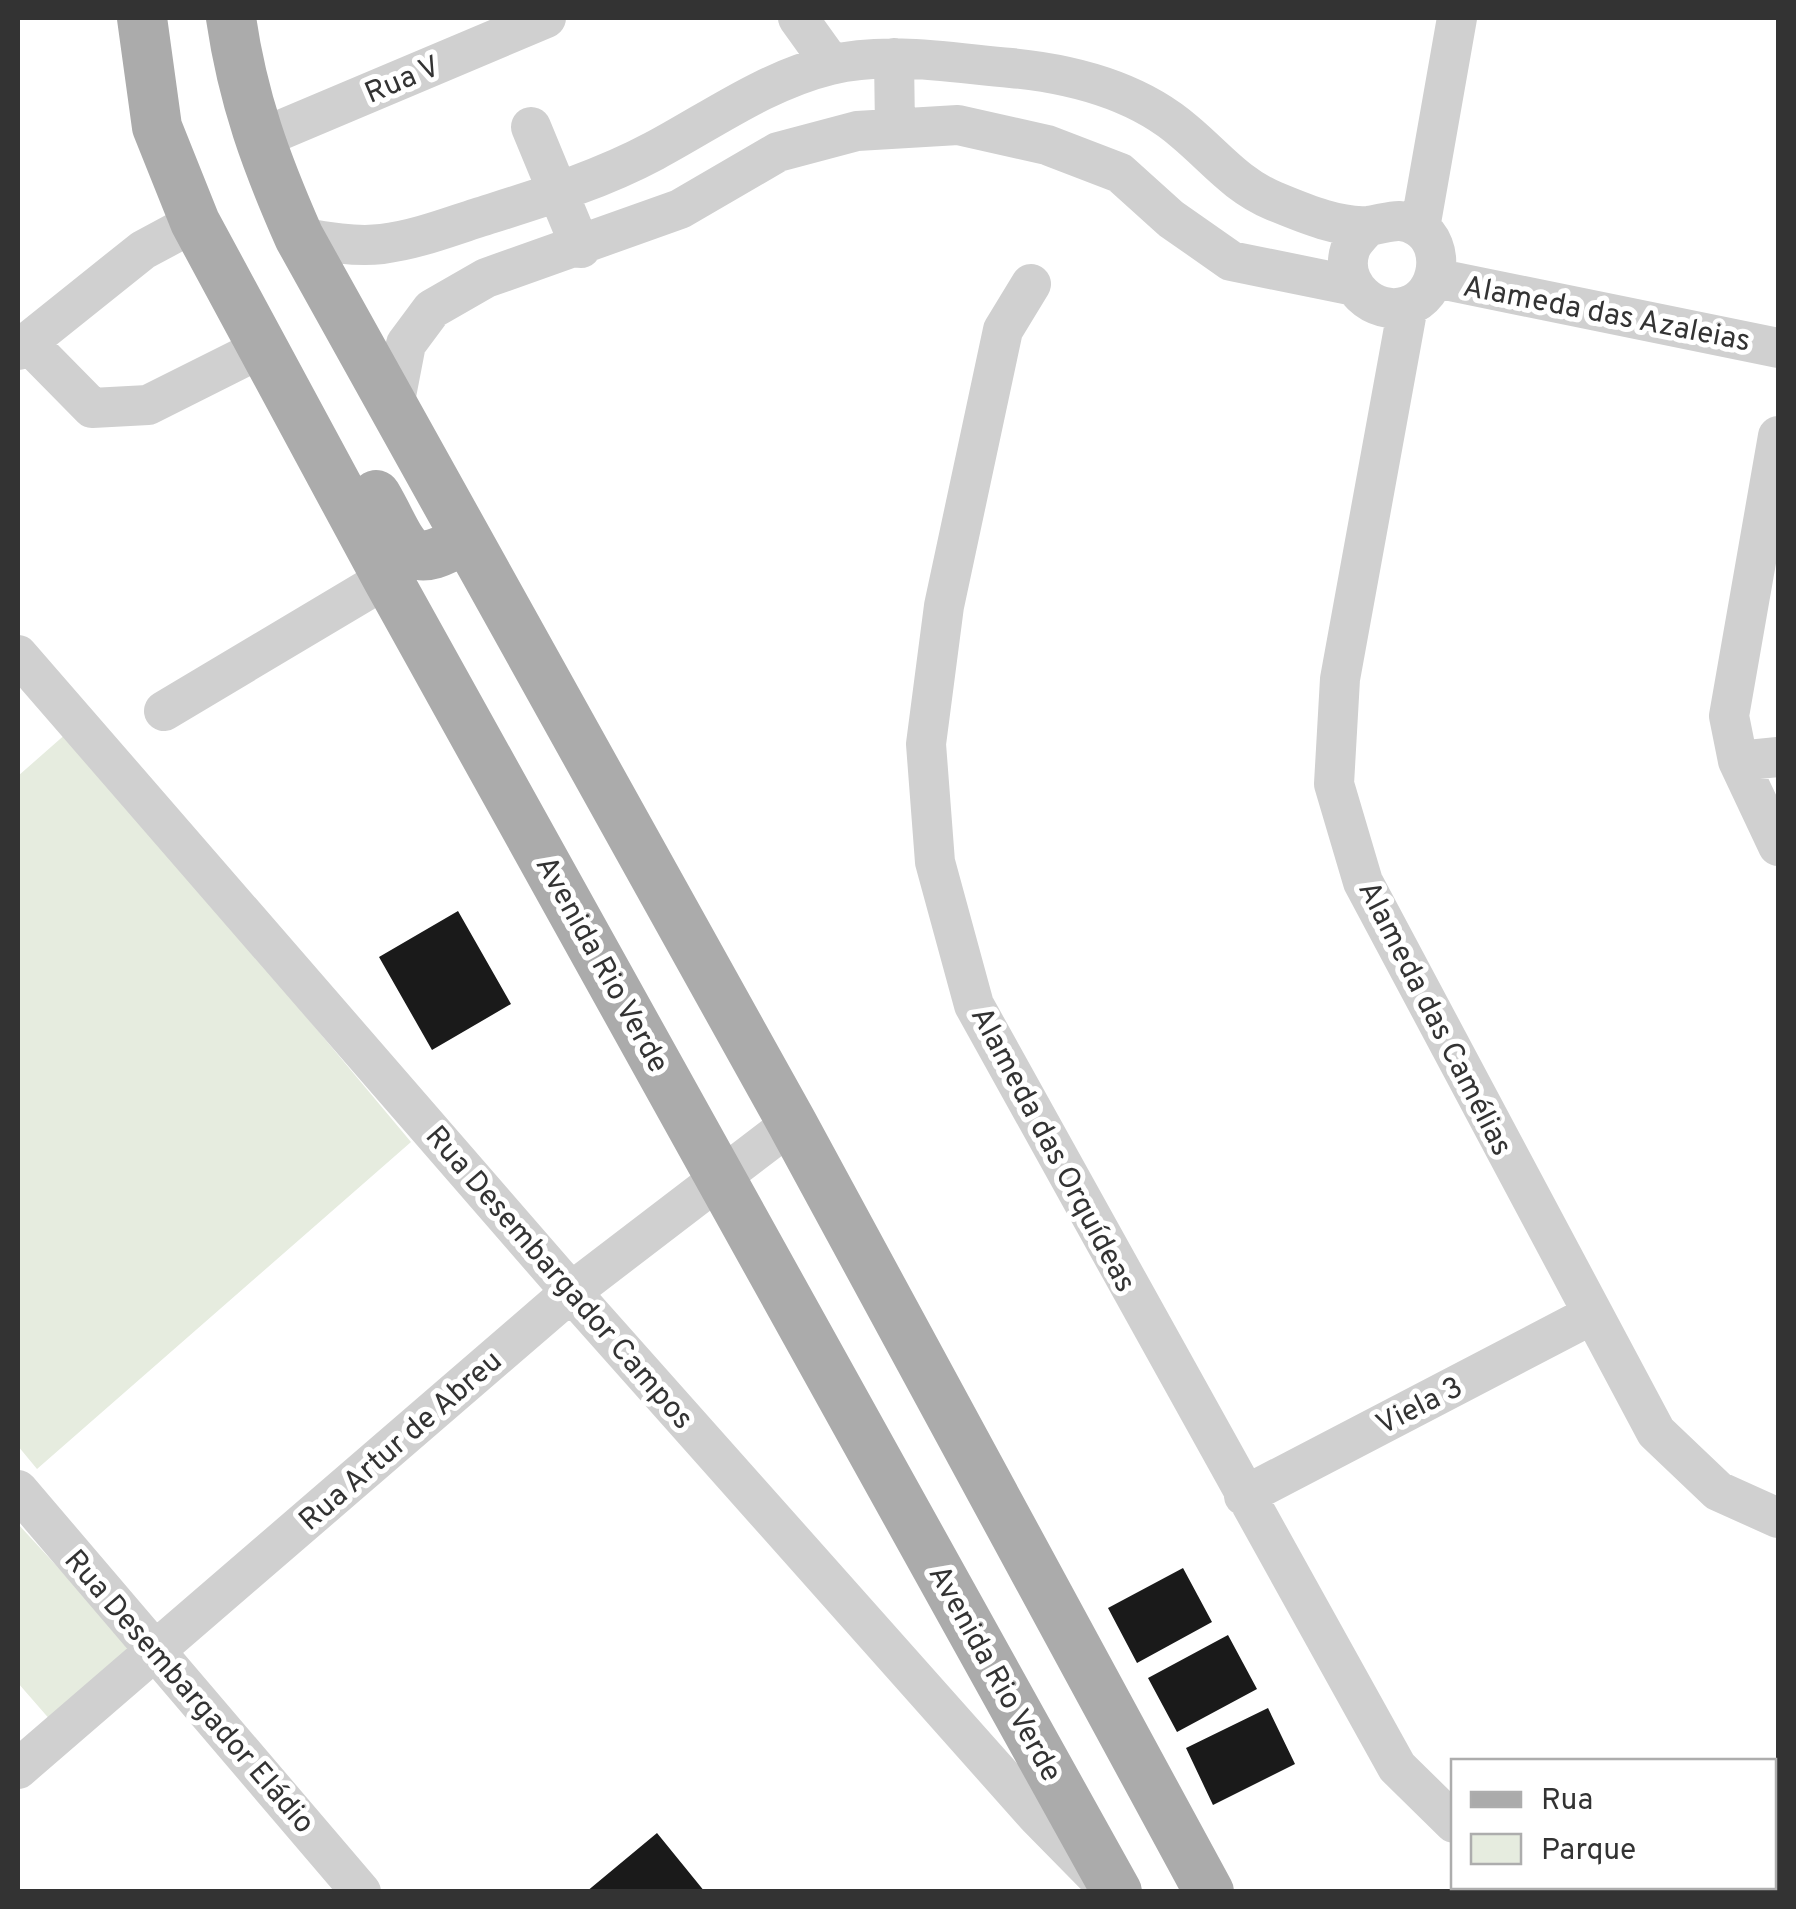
<svg xmlns="http://www.w3.org/2000/svg" width="1796" height="1909" viewBox="0 0 1796 1909" font-family="Overpass,sans-serif">
<style>
.green{fill:#e6ecdf}
.building{fill:#1a1a1a}
.lines{fill:none;stroke-linecap:round;stroke-linejoin:round}
.minor{stroke:#d0d0d0;stroke-width:40}
.major{stroke:#ababab;stroke-width:50}
.labels{text-anchor:middle;stroke-width:10;stroke-linejoin:round;paint-order:stroke}
.street-label{font-size:30px;fill:#333;stroke:#fff}
</style>
<rect width="100%" height="100%" fill="#fff"/>
<!-- green -->
<path class="green" d="M68,732l343,410 -374,327 -19,-23v-670z
M18,1524l114,124 -80,74 -34,-39z"/>
<!-- building -->
<path class="building" d="M458,911l53,93 -79,46 -53,-93z
M1183,1568l29,54 -75,41 -29,-55z
M1228,1635l29,54 -80,43 -29,-54z
M1268,1708l27,56 -82,41 -27,-57z
M657,1833l48,59h-119z"/>
<g class="lines">
<!-- minor -->
<path class="minor" d="M798,18l33,46
M894,58l1,70
M531,127l50,121
M257,140l289,-122
M1420,228l37,-210
M299,237c27,5 56,10 83,7 33,-4 64,-16 95,-26 60,-19 121,-37 177,-67 58,-31 111,-70 176,-86 58,-14 122,-2 181,3 62,6 126,22 174,64 31,26 51,53 89,69 27,11 63,27 94,25 19,-2 31,-11 50,1 29,18 22,69 -11,79 -33,11 -68,-22 -57,-56 3,-9 12,-17 18,-24
M1435,278l343,70
M1031,284l-28,46 -59,276 -18,138 9,118 39,143 423,762 57,56
M1408,306l-68,373 -6,105 29,98 293,550 62,59 60,27
M27,342l65,66 56,-3 114,-57
M18,350l125,-100 52,-28
M394,406l12,-62 26,-35 54,-31 194,-69 98,-57 79,-21 101,-6 89,20 73,28 51,46 60,42 123,25
M1778,436l-49,280 9,45 40,85
M18,655l553,637 466,524 57,58
M164,711l223,-133
M1738,761l40,-4
M18,1490l343,402
M1244,1496l349,-182
M18,1769l553,-477 221,-169
M1589,1886l12,6"/>
<!-- major -->
<path class="major" d="M142,18l15,109 38,95 192,356 730,1314
M231,18c12,82 35,144 68,219l493,886 417,769
M376,495c30,51 28,81 88,44"/>
</g>
<g class="labels">
<!-- street labels -->
<g class="street-label">
<text transform="translate(402 79) rotate(-23)" y="10">Rua V</text>
<text transform="translate(1607 313) rotate(11)" y="10">Alameda das Azaleias</text>
<text transform="translate(603 964) rotate(61)" y="10">Avenida Rio Verde</text>
<text transform="translate(1436 1018) rotate(63)" y="10">Alameda das Camélias</text>
<text transform="translate(1054 1149) rotate(62)" y="10">Alameda das Orquídeas</text>
<text transform="translate(560 1277) rotate(49)" y="10">Rua Desembargador Campos</text>
<text transform="translate(1419 1405) rotate(-27)" y="10">Viela 3</text>
<text transform="translate(400 1440) rotate(-41)" y="10">Rua Artur de Abreu</text>
<text transform="translate(996 1673) rotate(61)" y="10">Avenida Rio Verde</text>
<text transform="translate(190 1691) rotate(49)" y="10">Rua Desembargador Eládio</text>
</g>
</g>
<!-- border -->
<rect width="1796" height="1909" fill="none" stroke="#333333" stroke-width="40"/>
<!-- legend -->
<rect x="1451" y="1759" width="325" height="130" fill="#ffffff" stroke="#adadad" stroke-width="2.5"/>
<rect x="1471" y="1792" width="50" height="15" fill="#ababab" stroke="#adadad" stroke-width="2.5"/>
<text x="1541" y="1809" font-size="30" fill="#333333">Rua</text>
<rect x="1471" y="1834" width="50" height="30" fill="#e6ecdf" stroke="#adadad" stroke-width="2.5"/>
<text x="1541" y="1859" font-size="30" fill="#333333">Parque</text>
</svg>
